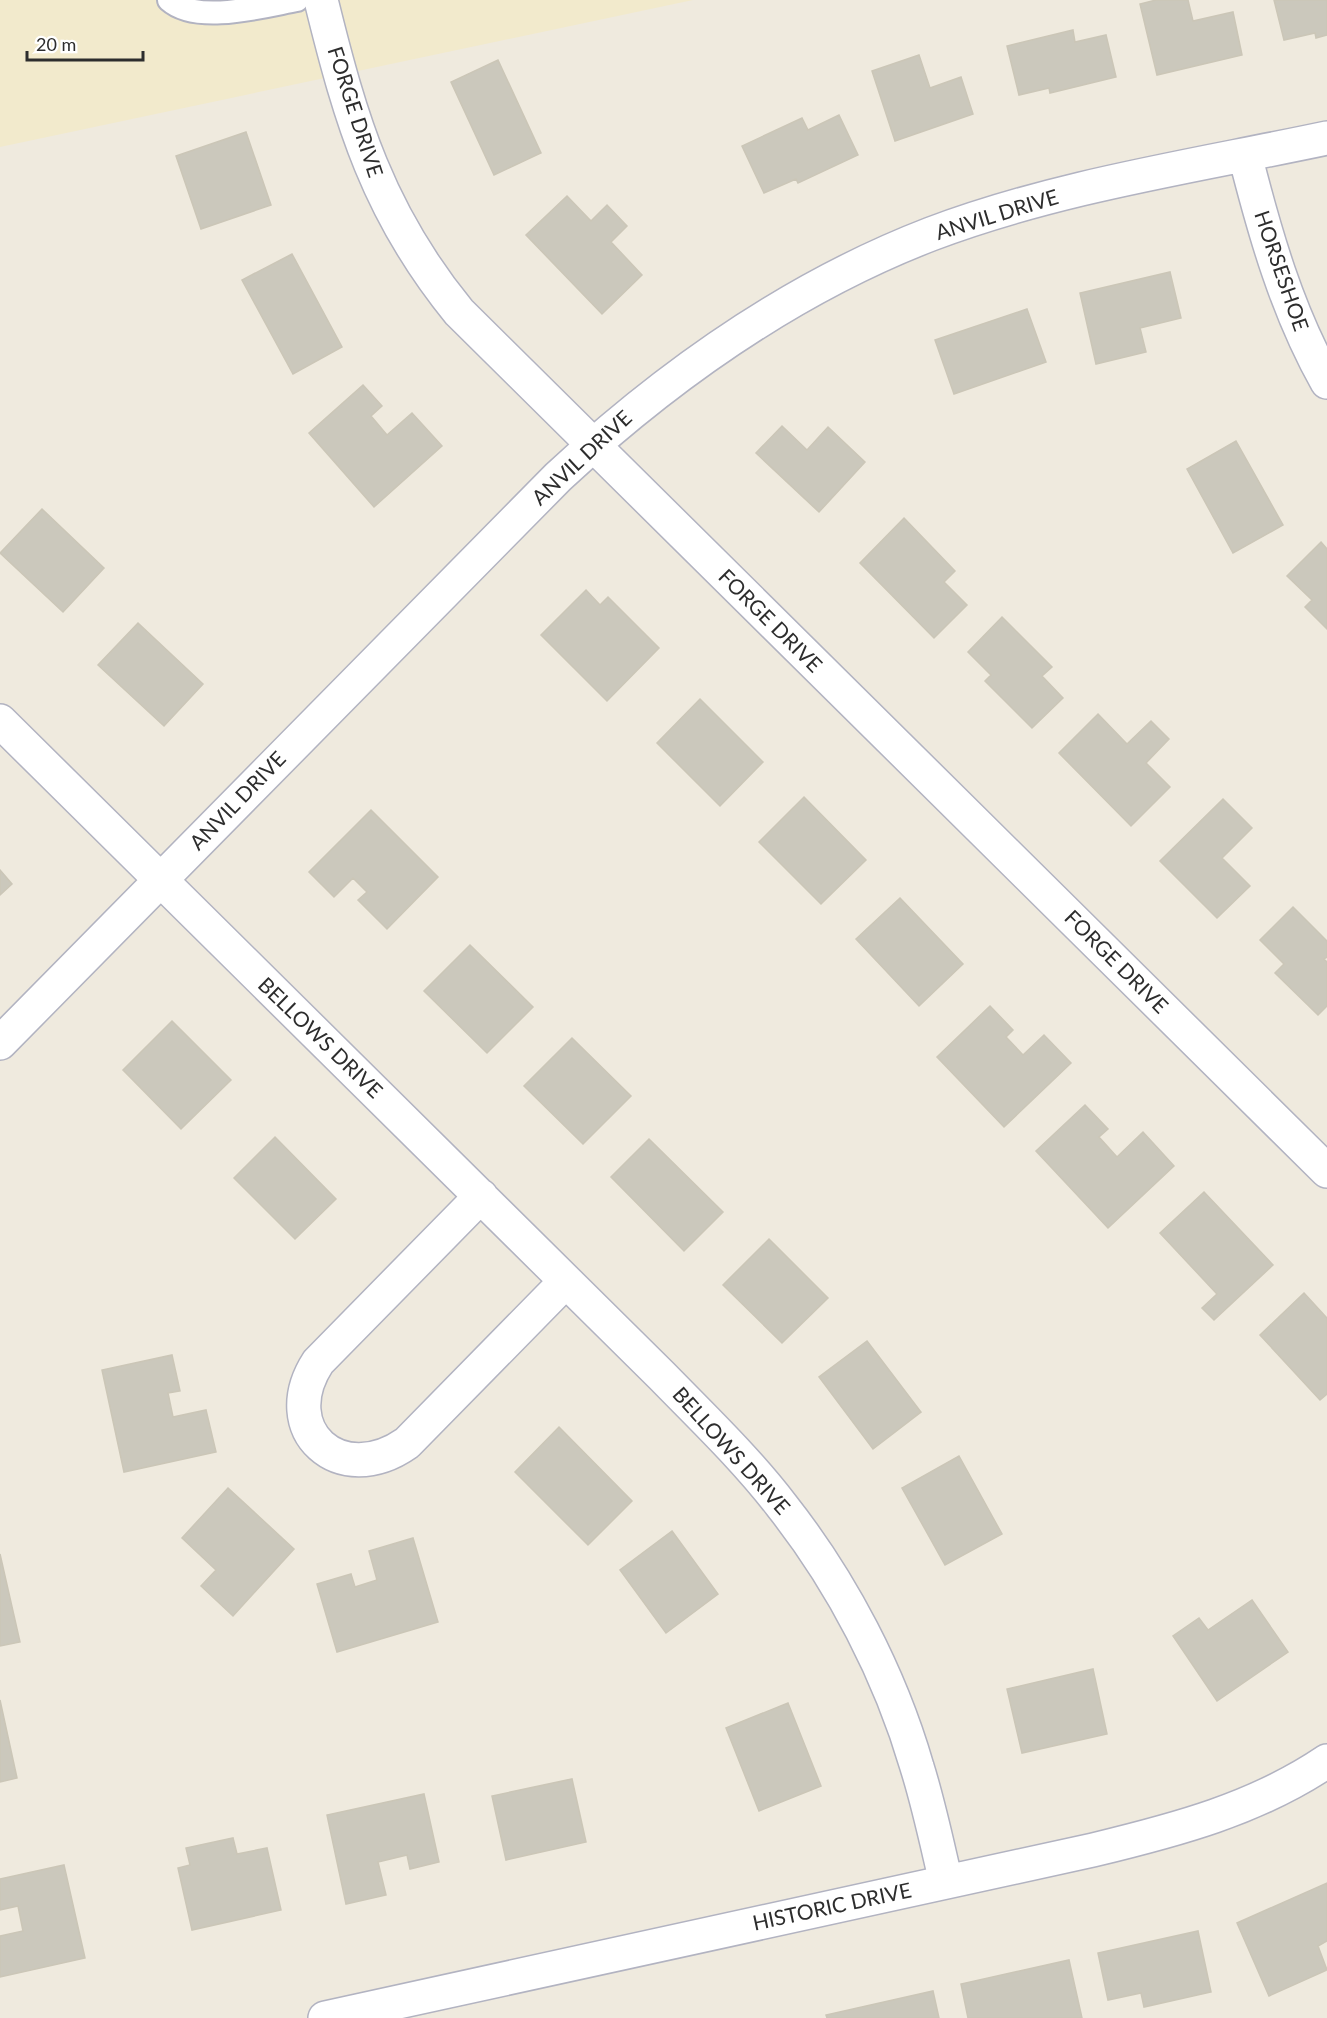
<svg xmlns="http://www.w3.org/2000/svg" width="1327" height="2018" viewBox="0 0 1327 2018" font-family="Lato,sans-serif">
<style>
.education{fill:#f2eacc}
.building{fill:#cbc8bc;stroke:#cbc6b7;stroke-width:1.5}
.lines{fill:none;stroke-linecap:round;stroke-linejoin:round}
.service-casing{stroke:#b2b3c1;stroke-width:26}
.minor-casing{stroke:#b2b3c1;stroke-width:36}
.service{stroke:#fff;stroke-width:22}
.minor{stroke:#fff;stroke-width:33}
.labels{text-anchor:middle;stroke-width:6;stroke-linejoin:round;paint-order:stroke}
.street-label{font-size:21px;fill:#2d2d2d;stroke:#fff}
</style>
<rect width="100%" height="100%" fill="#efeade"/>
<!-- education -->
<path class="education" d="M0,0h693l-693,147z"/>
<!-- building -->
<path class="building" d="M1156,0h32l5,21 40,-9 9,43 -85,20 -17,-71z
M1274,0h53v35l-11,3 -1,-5 -31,7z
M1073,30l2,12 31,-7 10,42 -66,16 -1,-5 -30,7 -12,-49z
M919,55l11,33 31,-11 12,37 -78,27 -23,-70z
M498,60l43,93 -47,22 -43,-93z
M839,115l19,40 -60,28 -2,-4 -32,14 -22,-47 60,-28 6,12z
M246,132l25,73 -70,24 -25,-73z
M567,196l24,25 16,-16 20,21 -16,16 31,33 -40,39 -76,-79z
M292,254l50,93 -49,27 -51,-94z
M1170,272l11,46 -41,10 6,24 -50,12 -16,-71z
M1027,309l19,53 -92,32 -19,-54z
M363,385l19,21 -11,10 16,19 25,-22 30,33 -68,61 -65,-74z
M782,426l25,24 21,-23 37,35 -46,50 -63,-59z
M1236,441l47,84 -50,28 -46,-84z
M42,509l62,59 -41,44 -63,-59z
M904,518l51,53 -11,11 23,23 -33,33 -74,-75z
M1321,542l6,7v80l-22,-22 7,-7 -25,-24z
M586,590l14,15 8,-8 51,51 -52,53 -66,-66z
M1002,617l50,50 -10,9 21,22 -31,30 -47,-47 6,-6 -23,-23z
M138,623l65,61 -39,42 -66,-61z
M700,699l63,63 -43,44 -63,-63z
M1098,714l29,30 24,-23 18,18 -23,24 24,24 -39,39 -72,-73z
M804,797l62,63 -45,44 -62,-62z
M1223,799l29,29 -30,30 28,28 -33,32 -57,-57z
M371,810l67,67 -51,52 -29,-29 9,-8 -14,-14 -19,19 -25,-25z
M0,870l12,14 -12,11z
M900,898l63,66 -44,42 -63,-67z
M1293,907l34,34v16l-3,2 3,3v44l-9,9 -43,-42 9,-9 -24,-24z
M470,945l63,62 -46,46 -63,-62z
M990,1006l23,24 -7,7 17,18 21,-20 27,28 -67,64 -67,-70z
M172,1021l59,59 -50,49 -58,-59z
M572,1038l59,58 -48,48 -59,-58z
M1085,1105l23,24 -9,8 18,20 26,-25 31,34 -66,62 -72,-77z
M275,1137l61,62 -41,40 -61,-61z
M649,1139l74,73 -39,39 -73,-74z
M1204,1192l69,73 -59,55 -12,-12 15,-14 -57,-61z
M769,1239l59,59 -46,45 -59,-58z
M1304,1293l23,25v76l-7,6 -60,-65z
M867,1341l54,71 -48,37 -54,-72z
M172,1355l8,36 -12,2 5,24 33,-7 10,42 -92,20 -22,-102z
M559,1427l73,74 -44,44 -73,-73z
M959,1456l43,78 -57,31 -43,-77z
M228,1488l66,61 -61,67 -32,-30 15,-16 -34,-32z
M672,1531l46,63 -52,39 -46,-63z
M413,1538l25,84 -101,30 -20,-68 34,-10 4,13 22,-7 -8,-29z
M0,1554l20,88 -20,4z
M1252,1600l36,52 -71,49 -44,-65 26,-18 9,12z
M1093,1669l14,65 -85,19 -15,-64z
M0,1700l17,78 -17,4z
M788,1703l33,83 -62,25 -33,-83z
M572,1779l14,63 -80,18 -14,-64z
M424,1794l15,68 -29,7 -3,-14 -29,7 8,33 -40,9 -19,-89z
M233,1838l4,16 30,-6 14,62 -89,20 -14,-62 12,-3 -4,-17z
M64,1865l21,93 -85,19v-41l23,-5 -5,-25 -18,4v-31z
M1327,1883v58l-9,5 9,24 -58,26 -32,-73z
M1198,1931l13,61 -67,15 -3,-14 -33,7 -10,-47z
M1069,1960l13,58h-114l-7,-34z
M933,1991l6,27h-112l-1,-3z"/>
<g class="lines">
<defs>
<path id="service" d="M169,0c28,25 95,6 128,0"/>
<path id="minor" d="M321,0c30,122 57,213 138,312l868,859
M1245,155c20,79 42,156 82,227
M0,721l662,655c41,42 84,83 120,130 60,76 108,168 135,261 12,38 20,77 29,115
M0,1043l558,-566c110,-102 233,-189 373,-243 127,-48 264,-68 396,-96
M481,1196l-163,166c-44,68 22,128 89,81l159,-162
M325,2018l768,-168c83,-20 163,-41 234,-89"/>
</defs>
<!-- service casing -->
<use href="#service" class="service-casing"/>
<!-- minor casing -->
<use href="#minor" class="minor-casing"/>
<!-- service -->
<use href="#service" class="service"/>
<!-- minor -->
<use href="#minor" class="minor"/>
</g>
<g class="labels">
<!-- street labels -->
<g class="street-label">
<text transform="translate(355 112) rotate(72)" y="7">FORGE DRIVE</text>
<text transform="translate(997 215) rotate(-17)" y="7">ANVIL DRIVE</text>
<text transform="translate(1281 271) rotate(71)" y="7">HORSESHOE</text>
<text transform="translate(582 458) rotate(-43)" y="7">ANVIL DRIVE</text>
<text transform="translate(770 621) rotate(45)" y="7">FORGE DRIVE</text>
<text transform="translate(238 801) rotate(-46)" y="7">ANVIL DRIVE</text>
<text transform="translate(1116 962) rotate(45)" y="7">FORGE DRIVE</text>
<text transform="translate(320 1038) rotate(44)" y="7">BELLOWS DRIVE</text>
<text transform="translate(731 1451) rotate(48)" y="7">BELLOWS DRIVE</text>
<text transform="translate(832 1907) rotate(-12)" y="7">HISTORIC DRIVE</text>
</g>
</g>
<!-- scale -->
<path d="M27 51v9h116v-9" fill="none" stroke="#2d2d2d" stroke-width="3"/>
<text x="36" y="51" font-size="18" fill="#2d2d2d" stroke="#ffffff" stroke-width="4.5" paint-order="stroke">20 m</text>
</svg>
